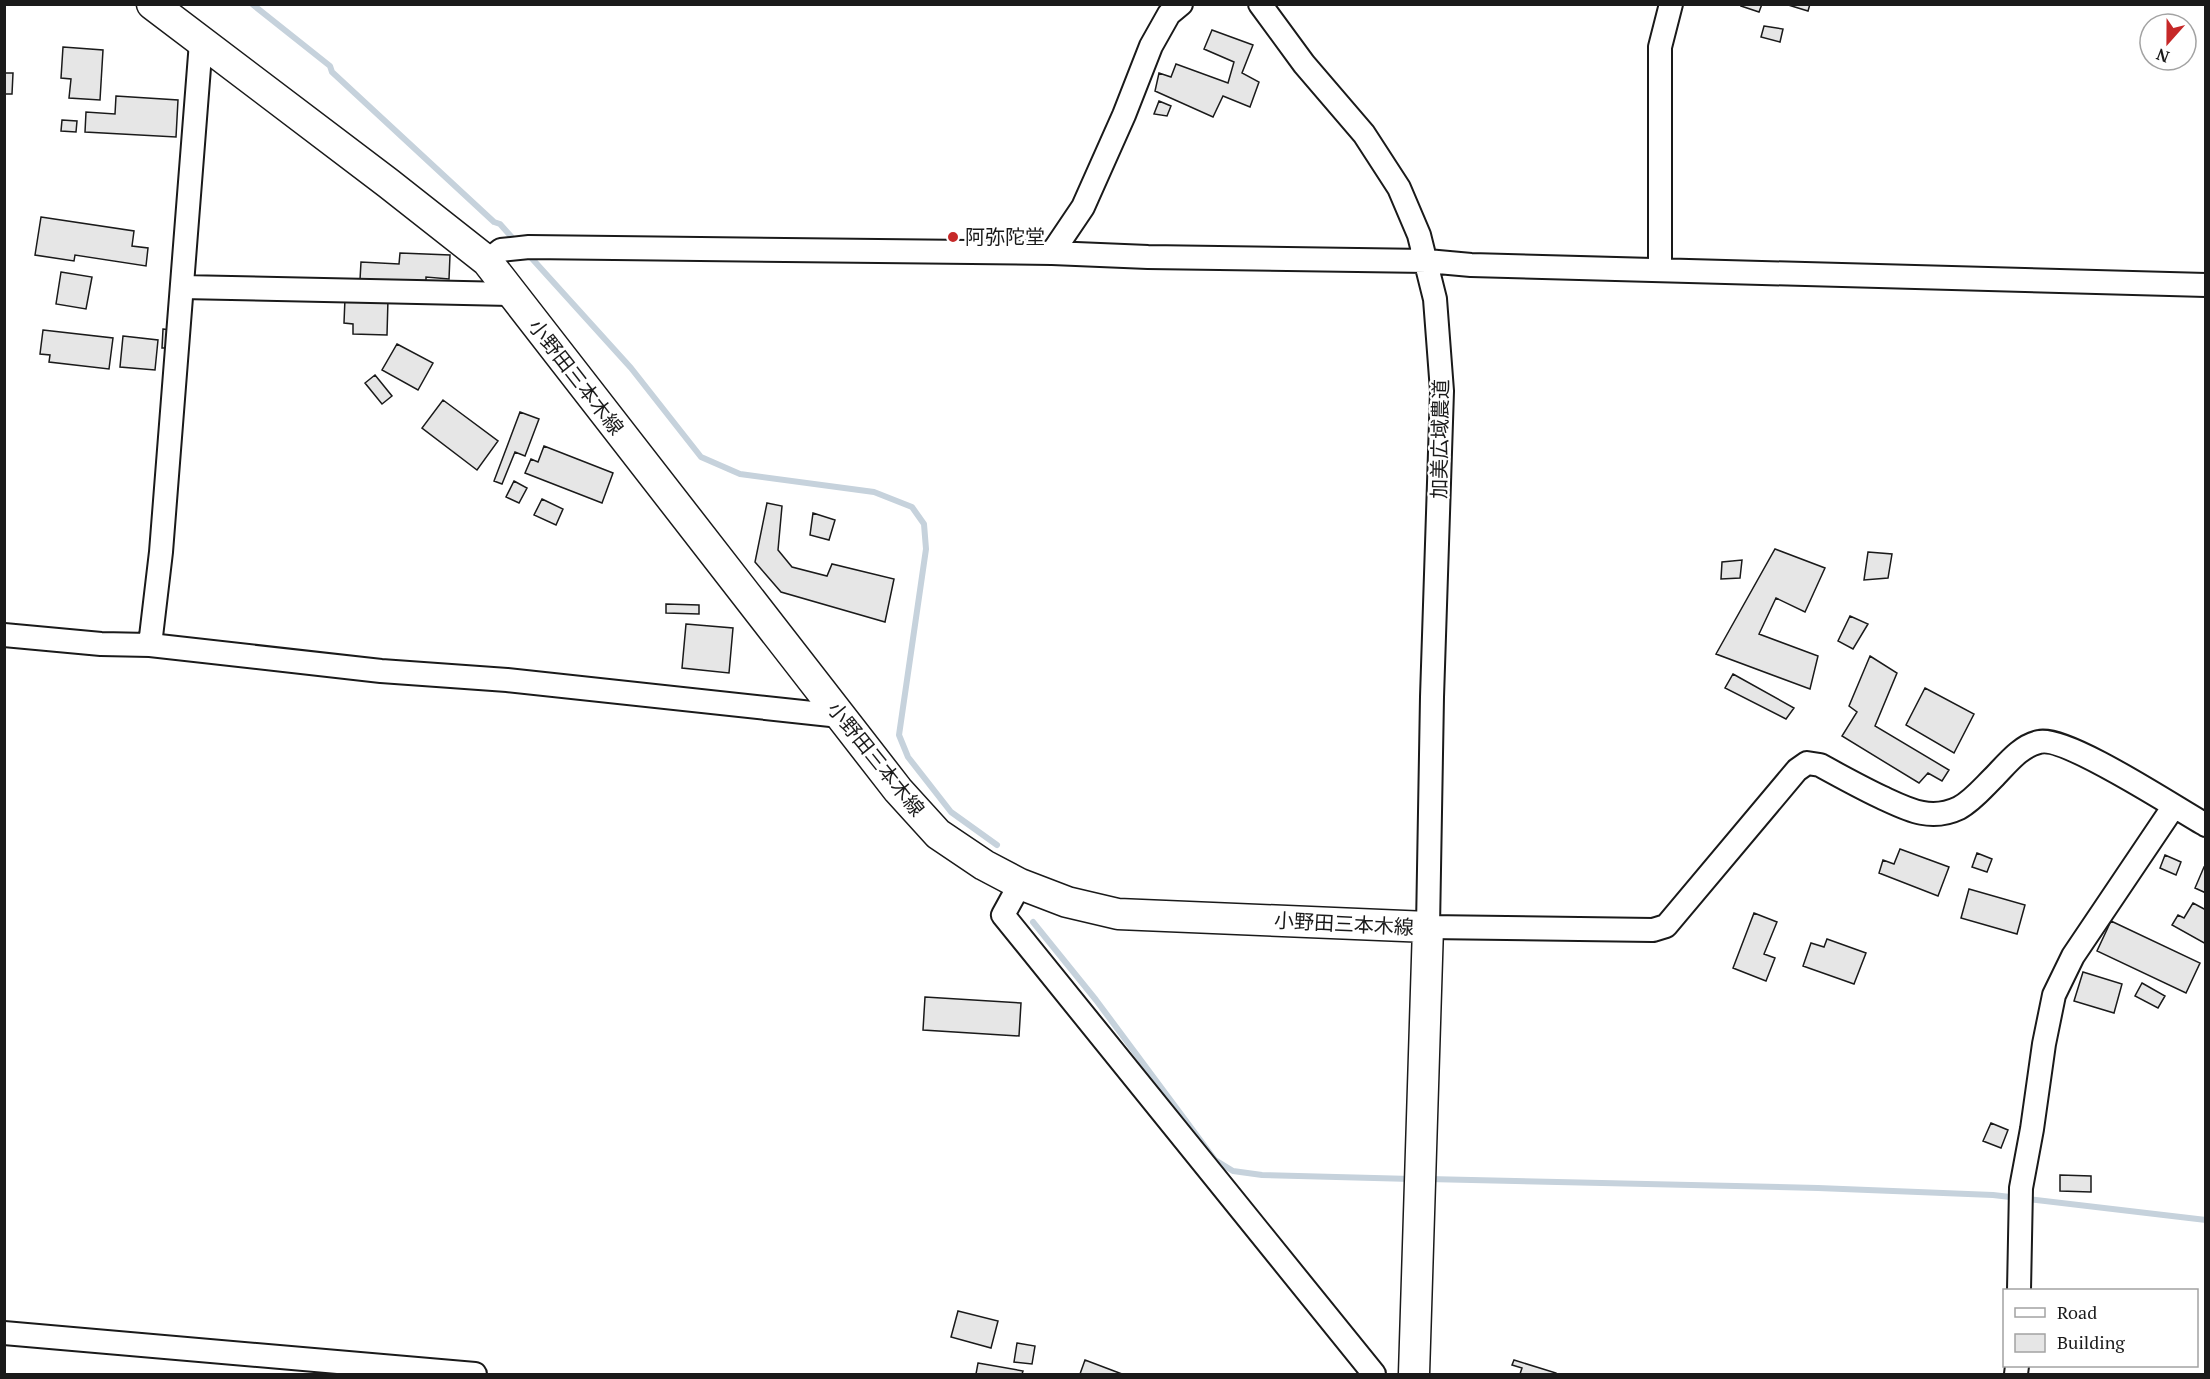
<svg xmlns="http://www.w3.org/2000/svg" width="2210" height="1379" viewBox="0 0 2210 1379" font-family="'PT Serif','Noto Sans JP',serif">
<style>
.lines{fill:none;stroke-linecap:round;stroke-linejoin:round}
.stream{stroke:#c6d2dc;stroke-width:6}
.building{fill:#e6e6e6;stroke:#1a1a1a;stroke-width:1.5}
.minor-casing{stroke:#1a1a1a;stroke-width:26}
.major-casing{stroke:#1a1a1a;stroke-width:33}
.minor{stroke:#fff;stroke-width:22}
.major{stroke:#fff;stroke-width:30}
.poi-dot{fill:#c62828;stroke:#fff;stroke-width:2}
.labels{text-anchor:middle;stroke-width:4.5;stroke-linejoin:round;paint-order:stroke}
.poi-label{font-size:20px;fill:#1a1a1a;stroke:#fff;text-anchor:start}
.street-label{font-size:20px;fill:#1a1a1a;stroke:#fff}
</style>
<rect width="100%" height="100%" fill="#fff"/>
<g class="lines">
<!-- stream -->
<path class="stream" d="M252,4l78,62 2,6 162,150 6,2 17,19
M526,252l105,116 70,89 39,17 134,18 38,15 12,17 2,25 -27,186 9,22 43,55 46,33
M1033,922l63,78 119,160 18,11 29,4 150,4
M1428,1179l390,9 175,7 213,25"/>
</g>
<!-- building -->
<path class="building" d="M1742,4h20l-3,8 -18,-6z
M1785,4h25l-2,7z
M1764,26l19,3 -3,13 -19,-5z
M1212,30l41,15 -11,28 17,9 -9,25 -27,-11 -10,21 -58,-26 4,-18 12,4 5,-13 52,19 6,-21 -30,-13z
M63,47l40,3 -3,50 -31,-2 2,-19 -10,-1z
M4,73h9l-1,21h-8z
M116,96l62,4 -2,37 -91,-5 1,-20 29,2z
M1159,101l12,5 -4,10 -13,-2z
M62,120l15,1 -1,11 -15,-1z
M41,217l93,14 -2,15 16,2 -2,18 -71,-11 -1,6 -39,-6z
M400,253l50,2 -1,24 -23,-2v7l-66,-4 1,-18 38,2z
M61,272l31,5 -6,32 -30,-5z
M345,298l43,1 -1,36 -34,-1v-10l-9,-1z
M163,329l7,1 -1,18h-7z
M43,330l70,8 -4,31 -60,-7 1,-7 -10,-1z
M123,336l35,4 -3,30 -35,-3z
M397,344l36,19 -15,27 -36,-20z
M375,375l17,21 -10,8 -17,-21z
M443,400l55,41 -21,29 -55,-42z
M520,412l19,7 -14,37 -10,-4 -13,32 -8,-3z
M544,446l69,27 -11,30 -77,-30 6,-14 7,3z
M514,481l13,7 -8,15 -13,-6z
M542,499l21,10 -7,16 -22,-10z
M767,503l15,3 -4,44 14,17 35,9 5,-12 62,15 -9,43 -104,-30 -26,-30z
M813,513l22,7 -6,20 -19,-5z
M1775,549l50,19 -20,44 -29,-14 -17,36 59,22 -8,33 -94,-35z
M1868,552l24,2 -4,24 -24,2z
M1742,560l-2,18 -19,1 1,-17z
M666,604l33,1v9l-33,-1z
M1850,616l18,8 -15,25 -15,-8z
M686,624l47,4 -4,45 -47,-5z
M1870,656l27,17 -22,53 74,44 -7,11 -14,-8 -9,10 -77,-47 15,-24 -8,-6z
M1733,674l61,34 -8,11 -61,-31z
M1925,688l49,26 -20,39 -48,-28z
M1900,849l49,18 -11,29 -59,-23 4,-13 11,4z
M1977,853l15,6 -5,13 -15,-5z
M2165,855l16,7 -5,13 -16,-7z
M2204,867l2,1v25l-11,-5z
M1969,889l56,16 -8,29 -56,-16z
M2193,903l13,7v34l-34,-19 6,-10 6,3z
M1754,913l23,9 -13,32 11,4 -9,23 -33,-13z
M2111,921l89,42 -14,30 -89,-42z
M1827,939l39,14 -12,31 -51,-18 8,-23 13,4z
M2083,972l39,12 -8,29 -40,-12z
M2142,983l23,13 -7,12 -23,-12z
M925,997l96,6 -2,33 -96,-6z
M1991,1123l17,7 -7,18 -18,-7z
M2060,1175l31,1v16l-31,-1z
M958,1311l40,10 -7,27 -40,-11z
M1017,1343l18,3 -3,18 -18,-2z
M1085,1360l37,14h-42z
M1514,1360l42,13v1h-36l2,-6 -10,-3z
M978,1363l45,8 -1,3h-46z"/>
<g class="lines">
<defs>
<path id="minor" d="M1260,4l44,60 60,70 35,54 20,47 16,64 7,92 -10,306 -4,230 225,3 13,-4 131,-156 10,-7 13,2c20,11 40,22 61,32 26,12 49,25 78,11 13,-7 23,-19 34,-30 13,-13 27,-32 46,-36 27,-7 138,67 167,83
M1052,253l31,-46 41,-92 27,-69 18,-32 12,-10
M487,261l14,-11 28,-3 523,6 96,4 279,4 44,4 735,20
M1660,269v-222l11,-43
M182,287l330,7
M4,635l97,9 49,1 231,26 126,9 333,36
M150,645l11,-93 40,-510
M1020,884l-17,31 371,459
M2019,1290l2,-102 11,-59 12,-85 10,-49 19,-39 101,-150
M4,1333l471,41
M2016,1374l1,-8"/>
<path id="major" d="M152,4l236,179 99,78 411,529 40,44 46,31 36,19 47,18 51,12 310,13 -14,447"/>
</defs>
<!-- minor casing -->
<use href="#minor" class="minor-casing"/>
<!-- major casing -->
<use href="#major" class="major-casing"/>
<!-- minor -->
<use href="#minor" class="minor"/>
<!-- major -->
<use href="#major" class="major"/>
</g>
<!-- markers -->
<circle class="poi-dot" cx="953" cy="237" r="6"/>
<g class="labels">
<!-- poi labels -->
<g class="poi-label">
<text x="965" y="244">阿弥陀堂</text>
</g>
<!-- street labels -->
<g class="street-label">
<text transform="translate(576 377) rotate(52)" y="7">小野田三本木線</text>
<text transform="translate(1440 439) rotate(-89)" y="7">加美広域農道</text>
<text transform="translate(876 759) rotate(51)" y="7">小野田三本木線</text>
<text transform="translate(1344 924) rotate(3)" y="7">小野田三本木線</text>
</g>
</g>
<!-- border -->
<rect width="2210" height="1379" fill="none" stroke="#1a1a1a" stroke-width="12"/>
<!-- legend -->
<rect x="2003" y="1289" width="195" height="78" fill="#ffffff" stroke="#a3a3a3" stroke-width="1.5"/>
<rect x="2015" y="1308" width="30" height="9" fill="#ffffff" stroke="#a3a3a3" stroke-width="1.5"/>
<text x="2057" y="1319" font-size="18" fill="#1a1a1a">Road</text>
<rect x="2015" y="1334" width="30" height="18" fill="#e6e6e6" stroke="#a3a3a3" stroke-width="1.5"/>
<text x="2057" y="1349" font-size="18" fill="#1a1a1a">Building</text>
<!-- north arrow -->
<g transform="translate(2168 42) rotate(201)"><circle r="28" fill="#ffffff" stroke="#a3a3a3" stroke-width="1.5"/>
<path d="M0-4.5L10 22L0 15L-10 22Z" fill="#c62828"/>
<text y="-9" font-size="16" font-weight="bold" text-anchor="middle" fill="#1a1a1a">N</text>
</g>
</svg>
